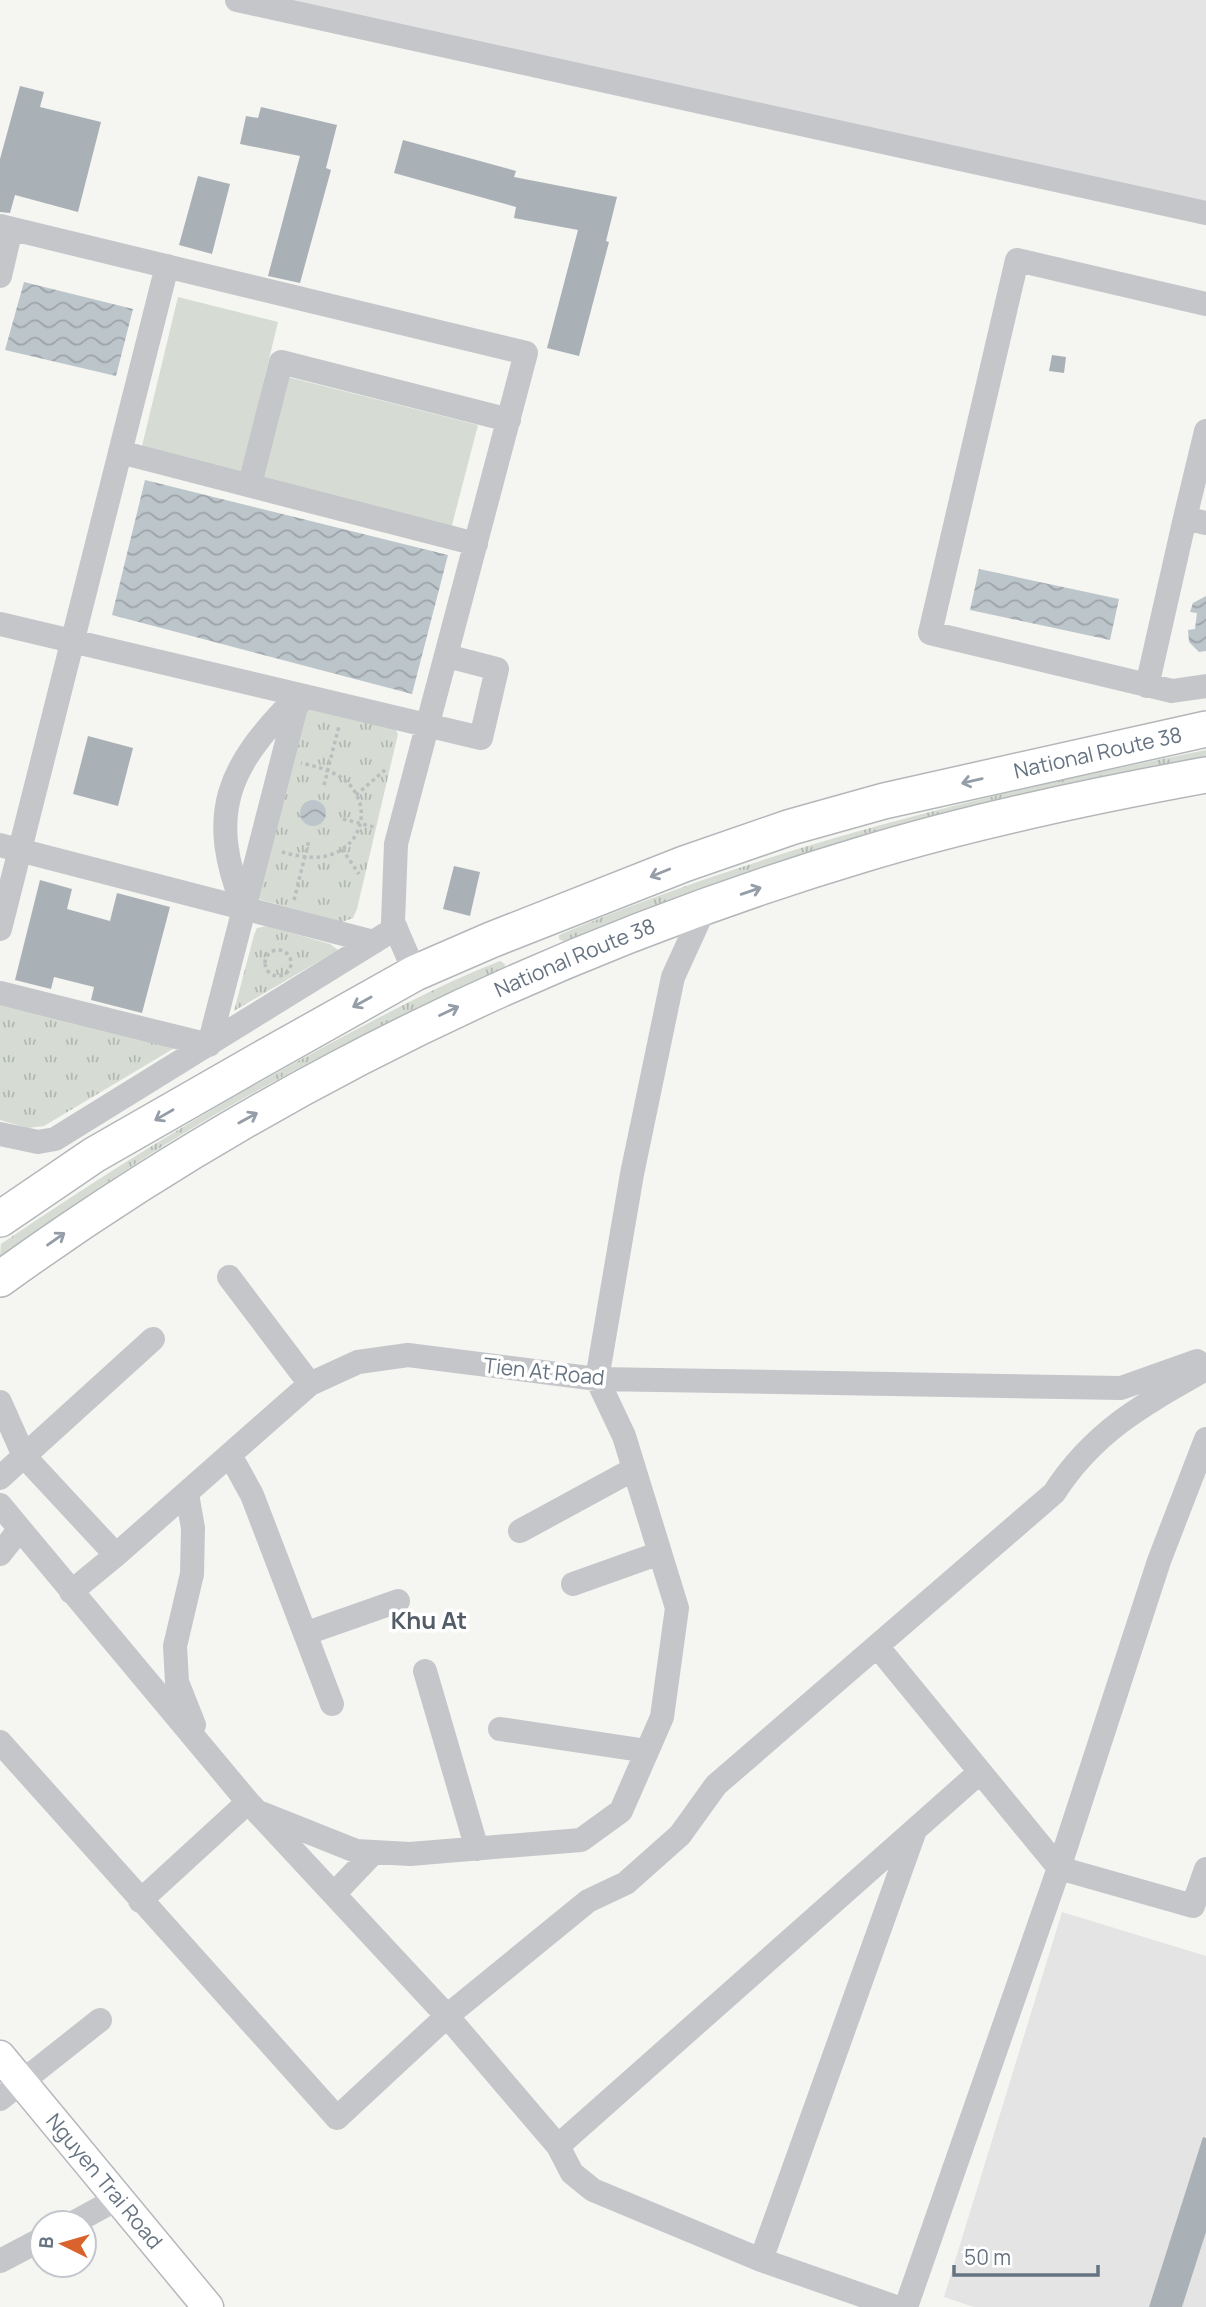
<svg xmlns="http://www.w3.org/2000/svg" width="1206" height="2307" viewBox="0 0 1206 2307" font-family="Manrope,sans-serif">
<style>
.built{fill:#e3e4e3}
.grass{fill:url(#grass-tufts)}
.park{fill:#d6dcd3}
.water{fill:url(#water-waves)}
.building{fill:#aab1b6}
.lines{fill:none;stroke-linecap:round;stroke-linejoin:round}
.major-casing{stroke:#b4b8bc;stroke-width:33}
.highway-casing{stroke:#b4b7ba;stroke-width:38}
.path{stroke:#bbbdbf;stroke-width:3.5;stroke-dasharray:3.5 3.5;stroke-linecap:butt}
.minor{stroke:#c4c6ca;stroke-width:24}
.major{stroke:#fff;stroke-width:30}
.highway{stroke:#fff;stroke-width:35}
.oneway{stroke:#949da8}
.labels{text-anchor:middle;stroke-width:7;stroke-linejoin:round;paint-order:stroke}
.street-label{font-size:21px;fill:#667382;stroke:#fff}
.quarter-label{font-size:24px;font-weight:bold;fill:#535d67;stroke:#fff}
</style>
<defs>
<pattern id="grass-tufts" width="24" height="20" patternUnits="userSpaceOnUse" patternTransform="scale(1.75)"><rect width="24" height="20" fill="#d6dcd3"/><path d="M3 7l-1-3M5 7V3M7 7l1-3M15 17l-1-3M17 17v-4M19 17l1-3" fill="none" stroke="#b1b7b1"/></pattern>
<pattern id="water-waves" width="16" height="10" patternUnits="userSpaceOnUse" patternTransform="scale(1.75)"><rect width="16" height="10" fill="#bcc5ca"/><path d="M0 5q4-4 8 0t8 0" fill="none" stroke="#9da4a9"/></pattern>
</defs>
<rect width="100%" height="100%" fill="#f5f5f2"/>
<!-- built -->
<path class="built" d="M241,0h965v206z
M1062,1912l144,44v351h-232l-30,-10z"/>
<!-- grass -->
<path class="grass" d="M307,706l87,21 4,7 -41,175 -4,9 -11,4 -84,-23z
M1206,750v7l-128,24 -210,52 -303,109 -6,-3v-4c209,-88 425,-141 647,-185z
M267,926l63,18 8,6 -104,61 20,-76 3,-7z
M500,961l5,3 -1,7c-98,42 -194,88 -286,142 -75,43 -147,94 -218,143l1,-12c107,-73 217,-141 332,-202 54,-29 110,-59 167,-81z
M0,1005l176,42 -132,79 -16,2 -28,-8z"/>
<!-- park -->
<path class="park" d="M178,297l100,25 -36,149 -100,-25z
M288,377l190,48 -27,104 -190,-48z"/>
<!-- water -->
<path class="water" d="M24,282l109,27 -17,67 -111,-26z
M145,480l303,75 -36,139 -300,-79z
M979,569l140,30 -9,41 -140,-30z
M1206,596v55l-7,1 -10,-10 -1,-12 7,-1 2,-16 -7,-1 3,-9z
M300 813a13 13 0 1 1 26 0a13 13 0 1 1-26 0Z"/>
<!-- building -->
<path class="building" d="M20,86l24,6 -4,15 61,15 -23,90 -63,-17 -5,18 -10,-1v-53z
M261,107l76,18 -11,43 5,2 -31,113 -32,-7 32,-120 -60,-12 6,-28 12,2z
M403,140l113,31 -2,6 103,20 -11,44 3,1 -30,114 -32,-8 31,-118 -64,-12 2,-11 -122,-34z
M198,176l32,8 -18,70 -33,-9z
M1052,355l14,2 -2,16 -15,-2z
M88,736l45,12 -15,58 -45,-12z
M454,866l26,6 -10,44 -27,-7z
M40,880l32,9 -5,20 43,12 7,-28 53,14 -28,106 -51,-13 3,-13 -40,-10 -3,12 -36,-9z
M1203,2137l3,1v94l-24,75h-33z"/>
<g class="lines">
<defs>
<g id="major">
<path id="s1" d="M0,2056l208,251"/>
</g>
<g id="highway">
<path id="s2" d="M0,1219l94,-64 166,-95 155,-87 76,-33 193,-76 107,-37 93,-26 322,-72"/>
<path id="s3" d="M0,1279c263,-190 553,-332 864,-425 112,-34 227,-58 342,-79"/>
</g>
</defs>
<!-- major casing -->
<use href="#major" class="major-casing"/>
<!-- highway casing -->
<use href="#highway" class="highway-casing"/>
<!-- path -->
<path class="path" d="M324,785l15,-59
M356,795l29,-25
M343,819l31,8
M342,849l17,25
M282,852c15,4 33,8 48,3 35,-11 43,-54 12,-77 -12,-8 -27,-12 -41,-15
M294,900l15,-60
M265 963a13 13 0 1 1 26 0a13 13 0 1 1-26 0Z"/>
<!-- minor -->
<path class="minor" d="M237,0l969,213
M0,226l526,127 -130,491 -3,78 22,51
M0,276l11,-47
M1206,304l-189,-44 -87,373 242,58 34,-5
M120,452l356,92
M250,484l31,-122 228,58
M1185,518l21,-87
M0,624l481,114 16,-69 -50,-13
M1147,686l38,-168 21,5
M0,845l374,97
M244,908c-38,-94 -17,-141 52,-210
M0,929l167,-663
M0,993l209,52 90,-350
M0,1134l38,8 17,-3 341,-211
M229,1277l81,107
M0,1402l24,54 129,-117
M230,1455l22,40 80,209
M0,1478l24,-22 92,99 194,-171 48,-22 50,-7 189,24 524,9 76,-27
M187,1494l6,34 -1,46 -17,72 2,36 17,43
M0,1505l248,297 199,214 111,130 14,27 21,17 168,70 135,47
M520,1531l114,-62
M0,1554l19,-24
M573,1584l87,-31
M71,1592l45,-37
M307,1633l91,-32
M877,1646l182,222 134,38 13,-37
M425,1671l52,178
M500,1729l147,22
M0,1742l337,376 110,-102 141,-115 38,-18 54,-48 36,-50 338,-292c40,-62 90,-89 152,-124
M258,1812l98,39 54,3 171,-14 40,-29 41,-94 15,-109 -53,-172 -27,-57 35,-205 41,-197 32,-70
M334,1894l38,-40
M140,1901l108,-99
M0,2099l100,-79
M558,2146l422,-374
M73,2223l44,-24
M761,2260l153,-427
M0,2261l42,-22
M906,2307l153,-439 100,-307 47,-122"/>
<!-- major -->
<use href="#major" class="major"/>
<!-- highway -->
<use href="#highway" class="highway"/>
</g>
<!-- one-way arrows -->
<defs><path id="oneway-shaft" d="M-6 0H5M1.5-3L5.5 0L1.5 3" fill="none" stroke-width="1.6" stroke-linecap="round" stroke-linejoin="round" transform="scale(1.75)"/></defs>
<g class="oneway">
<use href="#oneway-shaft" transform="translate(972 781) rotate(167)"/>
<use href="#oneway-shaft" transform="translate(660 873) rotate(158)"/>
<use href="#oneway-shaft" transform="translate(751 891) rotate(-19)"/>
<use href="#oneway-shaft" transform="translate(362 1002) rotate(151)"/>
<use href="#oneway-shaft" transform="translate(449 1011) rotate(-25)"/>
<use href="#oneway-shaft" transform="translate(164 1115) rotate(150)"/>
<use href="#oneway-shaft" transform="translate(248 1118) rotate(-29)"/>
<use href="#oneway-shaft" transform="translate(56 1239) rotate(-35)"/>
</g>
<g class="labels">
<!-- street labels -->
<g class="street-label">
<text dy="7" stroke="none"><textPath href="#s2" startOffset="1202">National Route 38</textPath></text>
<text dy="7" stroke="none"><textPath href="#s3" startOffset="660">National Route 38</textPath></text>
<text transform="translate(544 1372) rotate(6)" y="7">Tien At Road</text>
<text dy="7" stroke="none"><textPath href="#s1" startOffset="163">Nguyen Trai Road</textPath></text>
</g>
<!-- quarter labels -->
<g class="quarter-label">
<text x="429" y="1629">Khu At</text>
</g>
</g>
<!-- north arrow -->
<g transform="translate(63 2244) rotate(275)"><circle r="33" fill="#ffffff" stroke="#c2c7cd" stroke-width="2"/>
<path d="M0-5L12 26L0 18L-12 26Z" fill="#da632d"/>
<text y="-10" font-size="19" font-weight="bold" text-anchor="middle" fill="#667382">B</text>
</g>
<!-- scale -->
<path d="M954 2265v10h144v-10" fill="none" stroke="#667382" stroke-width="3.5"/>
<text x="964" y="2265" font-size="21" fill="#667382" stroke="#ffffff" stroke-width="5" paint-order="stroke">50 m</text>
</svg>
